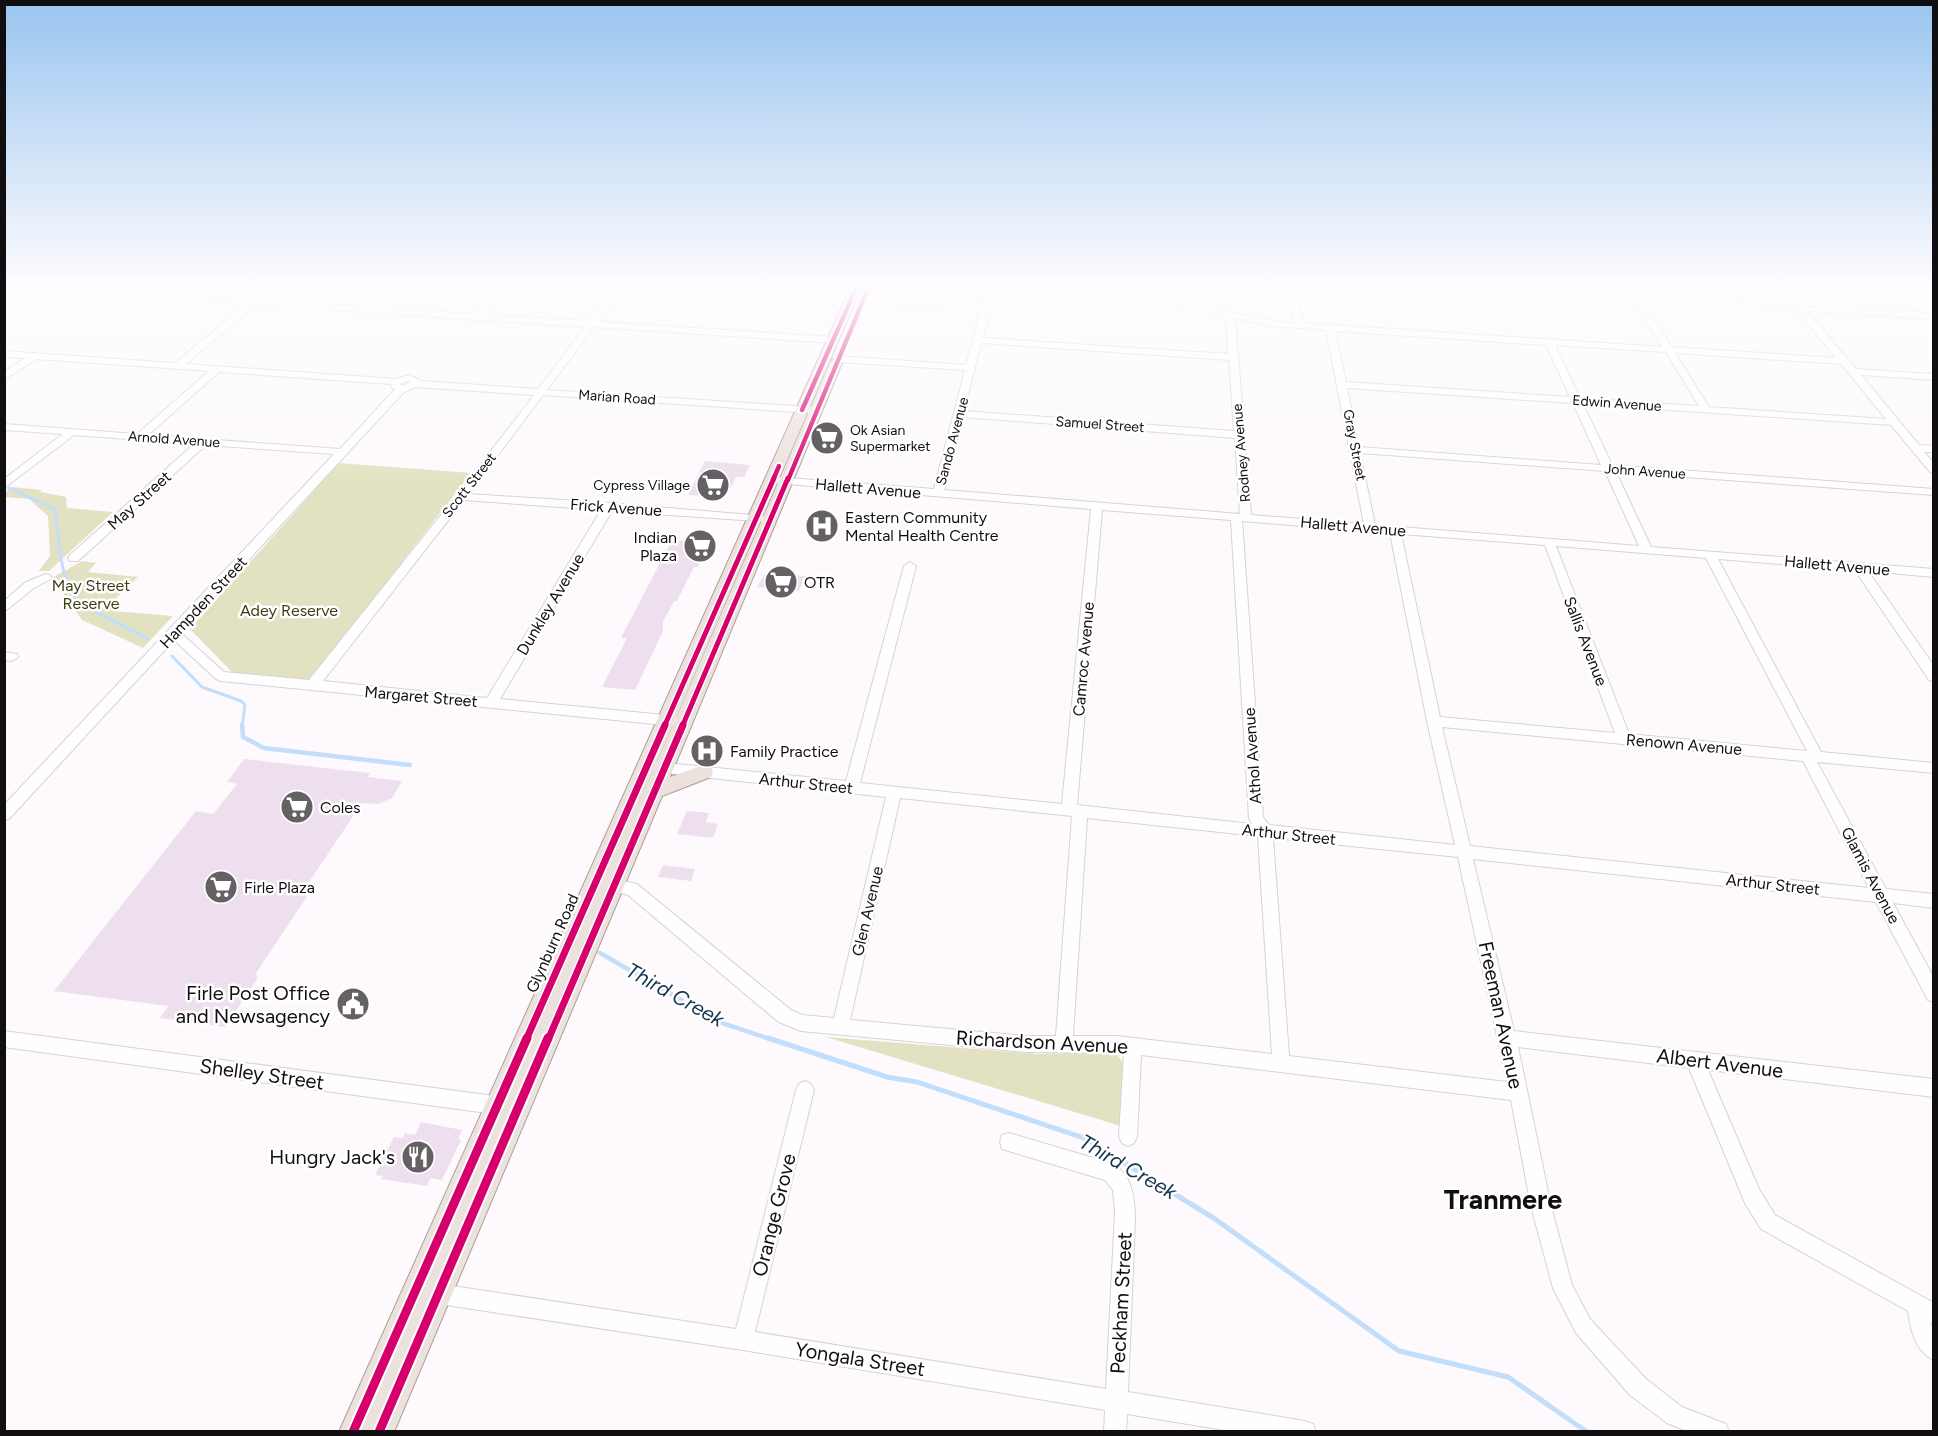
<svg xmlns="http://www.w3.org/2000/svg" width="1938" height="1436" viewBox="0 0 1938 1436" font-family="Figtree,sans-serif">
<style>
.green{fill:#e2e2c2}
.lines{fill:none;stroke-linecap:round;stroke-linejoin:round}
.stream-far2{stroke:#c2defa;stroke-width:3}
.stream-far1{stroke:#c2defa;stroke-width:4.5}
.stream{stroke:#c2defa;stroke-width:5}
.building{fill:#eddfed}
.minor-casing{stroke:#d6d2d6;stroke-width:2}
.major-casing{stroke:#af9d96;stroke-width:2}
.minor{fill:#fffeff;fill-rule:evenodd}
.major{fill:#ece2dd;fill-rule:evenodd}
.cycleway-far3-casing{stroke:#fff;stroke-width:8}
.cycleway-far2-casing{stroke:#fff;stroke-width:8}
.cycleway-far1-casing{stroke:#fff;stroke-width:10}
.cycleway-casing{stroke:#fff;stroke-width:13}
.cycleway-far3{stroke:#d6006c;stroke-width:4.5}
.cycleway-far2{stroke:#d6006c;stroke-width:5}
.cycleway-far1{stroke:#d6006c;stroke-width:7}
.cycleway{stroke:#d6006c;stroke-width:9}
.labels{text-anchor:middle;stroke-width:5;stroke-linejoin:round;paint-order:stroke}
.far-street-label{font-size:14px;fill:#110e11;stroke:#fff}
.far-poi-label{font-size:14px;fill:#110e11;stroke:#fff;text-anchor:start}
.street-label{font-size:16px;fill:#110e11;stroke:#fff}
.poi-label{font-size:16px;fill:#110e11;stroke:#fff;text-anchor:start}
.park-label{font-size:16px;fill:#3c3d16;stroke:#fff}
.near-poi-label{font-size:20px;fill:#110e11;stroke:#fff;text-anchor:end}
.near-street-label{font-size:20px;fill:#110e11;stroke:#fff}
.near-water-label{font-size:21px;font-style:italic;fill:#17364f;stroke:#fff}
.near-district-label{font-size:27px;font-weight:bold;fill:#110e11;stroke:#fff}
</style>
<rect width="100%" height="100%" fill="#fdf9fd"/>
<!-- green -->
<path class="green" d="M339,463l132,10 -162,209 -77,-10 -42,-43z
M12,487l30,3 -2,2 26,5 1,11 46,4 -64,59h-10l11,-15 -2,-40 -19,-17 -24,-2v-4z
M82,561l14,2 -8,9 50,5 -29,28 4,6 60,5 -30,32 -61,-28 -30,-42z
M826,1037l212,17 69,-2c4,1 10,2 13,6 8,10 2,54 1,68z"/>
<g class="lines">
<!-- stream-far2 -->
<path class="stream-far2" d="M9,488l46,21c3,23 5,72 21,89 9,10 57,33 72,41
M172,656l30,31 39,14 4,4 -3,22"/>
<!-- stream-far1 -->
<path class="stream-far1" d="M242,725l1,12 21,11 146,17
M600,953l119,69 54,18"/>
<!-- stream -->
<path class="stream" d="M768,1038l119,39 30,5 167,56 131,81 184,132 109,26 79,55"/>
</g>
<!-- building -->
<path class="building" d="M705,461l45,4 -6,12h-8l-8,16 -17,-1 -3,4 -20,-1z
M686,535l27,2 -15,30h-4l-17,34h-3l-4,8 -7,13v9l-28,59 -33,-3 25,-49h-6l51,-98 11,1z
M777,570l-1,4 29,2 -6,15 -42,-4 7,-12z
M244,759l126,14 -3,4 35,4 -10,17 -14,6 -16,-1 -61,91 7,1 -52,78 1,6 -32,48 -65,-9 8,-12 -114,-15 142,-180 17,3 24,-30 -10,-2z
M687,811l22,2 -3,9 12,2 -5,14 -36,-4z
M663,865l32,4 -4,12 -33,-4z
M421,1122l41,8 -4,9 3,1 -19,40 -12,-2 -3,8 -46,-7 2,-3 -8,-1 19,-38 9,1 2,-5 10,2z"/>
<g class="lines">
<defs>
<path id="minor" d="M4,284l248,16 18,-16h10l-18,16 212,14 35,-30h9l-34,31 105,6 33,-37h9l-32,38 235,15 5,3 -5,3 -240,-16 -47,63 265,17 5,3 -5,3 -269,-18 -74,99 140,9 166,14 2,2 -6,3 -159,-11 -112,188 175,17 5,1 2,4 -2,4 -5,1 -454,-45 -5,-2 -42,-39 -165,179 -5,2v-16l330,-351 -128,-9 -128,116h-8l-2,-3 2,-3 124,-111 -120,-9 -70,53v-9l59,-45 -59,-4v-6l133,10 72,-63 -173,-12 -32,21v-8l21,-14 -21,-1v-6l171,12 71,-59 -242,-15zM256,305l329,22 -47,62 -117,-8 -12,-6 -13,4 -210,-15zM219,372l172,12 1,4 3,1 -55,60 -192,-14zM408,381l2,1 -6,4 -5,-2zM416,387l118,8 -77,100 -148,185 -85,-8 -43,-39 223,-241zM464,500l137,10 -114,188 -164,-17z
M847,284h27v1l-4,3z
M988,284c67,0 136,2 202,17v-17h8v19l56,15 39,5 -6,-39h8l7,39 360,24 -30,-50 -168,-10 -4,-3h52l116,7 -4,-7h8l5,8 153,9 -14,-17h9l17,22 132,7v6l-127,-8 49,58 78,5v6l-73,-5 58,70 15,1v6h-10l10,11v10l-4,-1 -39,-47 -308,-21 29,61 322,24v6l-318,-23 35,75 283,22v8l-66,-6 66,95v15l-5,-1 -74,-110 -137,-11 103,193 113,11v10l-117,-11 69,127 48,5v14l-41,-5 41,75v24l-6,-2 -52,-98 -403,-43 41,172 420,48v18l-226,-27 51,119 16,26 159,88v21l-4,-2 4,8v30c-18,-7 -24,-32 -26,-49l-147,-82 -16,-26 -56,-135 -171,-21 33,159 21,79 18,34 56,60 36,28 44,17 3,8h-40l-22,-9 -37,-28 -54,-62 -23,-45 -22,-82 -20,-106 -370,-45 -4,82 -3,6 -6,3 -6,-3 -3,-6 5,-84 -97,-1 -226,-21 -22,-9 -22,-18 -129,-109 -20,-5 -3,-5 3,-5 5,-1 24,5 154,126 11,5 32,3 52,-221 -230,-25 -5,-1 -2,-4 2,-4 5,-1 190,19 58,-215 6,-4 6,4 -56,217 202,21 29,-295 -316,-26 -5,-3 5,-3 159,12 31,-119 -127,-8 -5,-3 5,-3 128,9 15,-56 -129,-8 -4,-3 4,-3 130,9zM996,287l150,11 80,18 2,38 -245,-16zM1640,297l154,9 42,52 -164,-11zM1235,318l34,8 57,4 38,194 -113,-9zM1335,331l211,14 24,52 -224,-15zM981,343l248,17 5,71 -270,-20zM1555,345l111,7 33,54 -119,-8zM1675,353l166,11 45,55 -177,-12zM1347,388l226,15 28,62 -242,-18zM963,417l272,21 5,76 -296,-24zM1360,453l245,18 34,75 -264,-21zM1102,510l129,10 18,298 3,6 -175,-19zM1242,521l148,12 37,188 28,124 -186,-20 -6,-8zM1401,534l144,11 70,188 -175,-16zM1556,546l150,12 101,193 -178,-17zM1442,727l361,34 66,127 -399,-42zM900,798l172,18 -16,220h-29l-177,-16zM1087,818l171,18 14,218 -156,-18h-43zM1273,838l185,19 49,225 -218,-26z
M46,574l4,1 2,3 -18,10 -30,24v-11l22,-19z
M4,652l13,2 1,3 -6,4 -8,-1z
M4,1031l498,66 6,3 3,6 -3,6 -6,3 -498,-68z
M805,1081l6,3 3,6 -59,242 351,57 9,-177 -2,-22 -8,-10 -103,-31 -2,-7 2,-7 7,-2 101,30c22,9 25,35 25,56l-7,173 177,29 8,3 3,8h-80l-109,-18 -1,18h-22l1,-22 -362,-60 -310,-47 -7,-3 -3,-7 3,-7 7,-3 303,46 60,-239 3,-6z"/>
<path id="major" d="M852,284h11l-248,575 215,-496 2,-3h8l2,3 -172,414 34,-12 7,2 2,5 -2,5 -49,19 -268,636h-55z"/>
</defs>
<!-- minor casing -->
<use href="#minor" class="minor-casing"/>
<!-- major casing -->
<use href="#major" class="major-casing"/>
<!-- minor -->
<use href="#minor" class="minor"/>
<!-- major -->
<use href="#major" class="major"/>
<defs>
<path id="cycleway-far3" d="M802,410l56,-126
M773,480l6,-14
M788,480l82,-196"/>
<path id="cycleway-far2" d="M664,727l110,-249
M682,727l106,-249"/>
<path id="cycleway-far1" d="M526,1040l139,-315
M548,1040l135,-315"/>
<path id="cycleway" d="M353,1432l174,-394
M379,1432l169,-394"/>
</defs>
<!-- cycleway-far3 casing -->
<use href="#cycleway-far3" class="cycleway-far3-casing"/>
<!-- cycleway-far2 casing -->
<use href="#cycleway-far2" class="cycleway-far2-casing"/>
<!-- cycleway-far1 casing -->
<use href="#cycleway-far1" class="cycleway-far1-casing"/>
<!-- cycleway casing -->
<use href="#cycleway" class="cycleway-casing"/>
<!-- cycleway-far3 -->
<use href="#cycleway-far3" class="cycleway-far3"/>
<!-- cycleway-far2 -->
<use href="#cycleway-far2" class="cycleway-far2"/>
<!-- cycleway-far1 -->
<use href="#cycleway-far1" class="cycleway-far1"/>
<!-- cycleway -->
<use href="#cycleway" class="cycleway"/>
</g>
<!-- sky -->
<linearGradient id="sky" x2="0" y2="1"><stop stop-color="#99c5ef"/><stop offset="0.59" stop-color="#fefcfe"/><stop offset="1" stop-color="#fefcfe" stop-opacity="0"/></linearGradient>
<rect width="1938" height="485" fill="url(#sky)"/>
<!-- icons -->
<defs>
<symbol id="supermarket-disc" viewBox="-11 -11 22 22"><circle r="9.5" fill="#646064" stroke="#fff"/><path d="M-6-5.5h2.5l.6 2H6L4.5 2H-2.5L-4.4-4H-6ZM-1.5 3.2a1.3 1.3 0 1 0 .1 0ZM3 3.2a1.3 1.3 0 1 0 .1 0Z" fill="#fff"/></symbol>
<symbol id="hospital-disc" viewBox="-11 -11 22 22"><circle r="9.5" fill="#646064" stroke="#fff"/><path d="M-5-5h3v3.5h4V-5h3V5h-3V1.5h-4V5h-3Z" fill="#fff"/></symbol>
<symbol id="civic-disc" viewBox="-11 -11 22 22"><circle r="9.5" fill="#646064" stroke="#fff"/><path d="M-.6-6.5H3V-4.5H.6V-3L4-1V1h2V6H-6V1h2V-1L-.6-3ZM-1.2 2.5V6h2.4V2.5Z" fill="#fff"/></symbol>
<symbol id="restaurant-disc" viewBox="-11 -11 22 22"><circle r="9.5" fill="#646064" stroke="#fff"/><path d="M-5-6h1v4h1v-4h1v4h1v-4h1v5L-1.5 .5V6h-2V.5L-5-1ZM5-6V6H3V1.5H1.5Q1.5-4 5-6Z" fill="#fff"/></symbol>
</defs>
<g fill-rule="evenodd">
<use href="#supermarket-disc" x="808" y="419" width="38" height="38"/>
<use href="#supermarket-disc" x="694" y="466" width="38" height="38"/>
<use href="#hospital-disc" x="803" y="507" width="38" height="38"/>
<use href="#supermarket-disc" x="681" y="527" width="38" height="38"/>
<use href="#supermarket-disc" x="762" y="563" width="38" height="38"/>
<use href="#hospital-disc" x="688" y="732" width="38" height="38"/>
<use href="#supermarket-disc" x="278" y="788" width="38" height="38"/>
<use href="#supermarket-disc" x="202" y="868" width="38" height="38"/>
<use href="#civic-disc" x="334" y="985" width="38" height="38"/>
<use href="#restaurant-disc" x="399" y="1138" width="38" height="38"/>
</g>
<g class="labels">
<!-- far-street labels -->
<g class="far-street-label">
<text transform="translate(617 397) rotate(4)" y="5">Marian Road</text>
<text transform="translate(1617 403) rotate(4)" y="5">Edwin Avenue</text>
<text transform="translate(1100 424) rotate(4)" y="5">Samuel Street</text>
<text transform="translate(174 439) rotate(4)" y="5">Arnold Avenue</text>
<text transform="translate(952 441) rotate(-75)" y="5">Sando Avenue</text>
<text transform="translate(1355 445) rotate(79)" y="5">Gray Street</text>
<text transform="translate(1241 453) rotate(-95)" y="5">Rodney Avenue</text>
<text transform="translate(1645 471) rotate(4)" y="5">John Avenue</text>
<text transform="translate(469 485) rotate(-52)" y="5">Scott Street</text>
</g>
<!-- far-poi labels -->
<g class="far-poi-label">
<text x="850" y="435">Ok Asian<tspan x="850" dy="16">Supermarket</tspan></text>
<text x="690" y="490" text-anchor="end">Cypress Village</text>
</g>
<!-- street labels -->
<g class="street-label">
<text transform="translate(868 488) rotate(5)" y="6">Hallett Avenue</text>
<text transform="translate(139 500) rotate(-42)" y="6">May Street</text>
<text transform="translate(616 507) rotate(4)" y="6">Frick Avenue</text>
<text transform="translate(1353 526) rotate(5)" y="6">Hallett Avenue</text>
<text transform="translate(1837 565) rotate(5)" y="6">Hallett Avenue</text>
<text transform="translate(203 602) rotate(-47)" y="6">Hampden Street</text>
<text transform="translate(550 604) rotate(-59)" y="6">Dunkley Avenue</text>
<text transform="translate(1586 641) rotate(69)" y="6">Sallis Avenue</text>
<text transform="translate(1083 659) rotate(-85)" y="6">Camroc Avenue</text>
<text transform="translate(421 696) rotate(5)" y="6">Margaret Street</text>
<text transform="translate(1684 744) rotate(5)" y="6">Renown Avenue</text>
<text transform="translate(1252 756) rotate(-94)" y="6">Athol Avenue</text>
<text transform="translate(806 783) rotate(6)" y="6">Arthur Street</text>
<text transform="translate(1289 834) rotate(6)" y="6">Arthur Street</text>
<text transform="translate(1871 875) rotate(62)" y="6">Glamis Avenue</text>
<text transform="translate(1773 884) rotate(6)" y="6">Arthur Street</text>
<text transform="translate(867 911) rotate(-77)" y="6">Glen Avenue</text>
<text transform="translate(552 943) rotate(-66)" y="6">Glynburn Road</text>
</g>
<!-- poi labels -->
<g class="poi-label">
<text x="845" y="523">Eastern Community<tspan x="845" dy="18">Mental Health Centre</tspan></text>
<text x="677" y="543" text-anchor="end">Indian<tspan x="677" dy="18">Plaza</tspan></text>
<text x="804" y="588">OTR</text>
<text x="730" y="757">Family Practice</text>
<text x="320" y="813">Coles</text>
<text x="244" y="893">Firle Plaza</text>
</g>
<!-- park labels -->
<g class="park-label">
<text x="91" y="591">May Street<tspan x="91" dy="18">Reserve</tspan></text>
<text x="289" y="616">Adey Reserve</text>
</g>
<!-- near-poi labels -->
<g class="near-poi-label">
<text x="330" y="1000">Firle Post Office<tspan x="330" dy="23">and Newsagency</tspan></text>
<text x="395" y="1164">Hungry Jack's</text>
</g>
<!-- near-street labels -->
<g class="near-street-label">
<text transform="translate(1501 1015) rotate(78)" y="7">Freeman Avenue</text>
<text transform="translate(1042 1042) rotate(3)" y="7">Richardson Avenue</text>
<text transform="translate(1720 1063) rotate(7)" y="7">Albert Avenue</text>
<text transform="translate(262 1074) rotate(8)" y="7">Shelley Street</text>
<text transform="translate(774 1215) rotate(-76)" y="7">Orange Grove</text>
<text transform="translate(1121 1303) rotate(-87)" y="7">Peckham Street</text>
<text transform="translate(860 1359) rotate(9)" y="7">Yongala Street</text>
</g>
<!-- near-water labels -->
<g class="near-water-label">
<text transform="translate(675 995) rotate(29)" y="7">Third Creek</text>
<text transform="translate(1128 1167) rotate(30)" y="7">Third Creek</text>
</g>
<!-- near-district labels -->
<g class="near-district-label">
<text x="1503" y="1209">Tranmere</text>
</g>
</g>
<!-- border -->
<rect width="1938" height="1436" fill="none" stroke="#110e11" stroke-width="12"/>
</svg>
